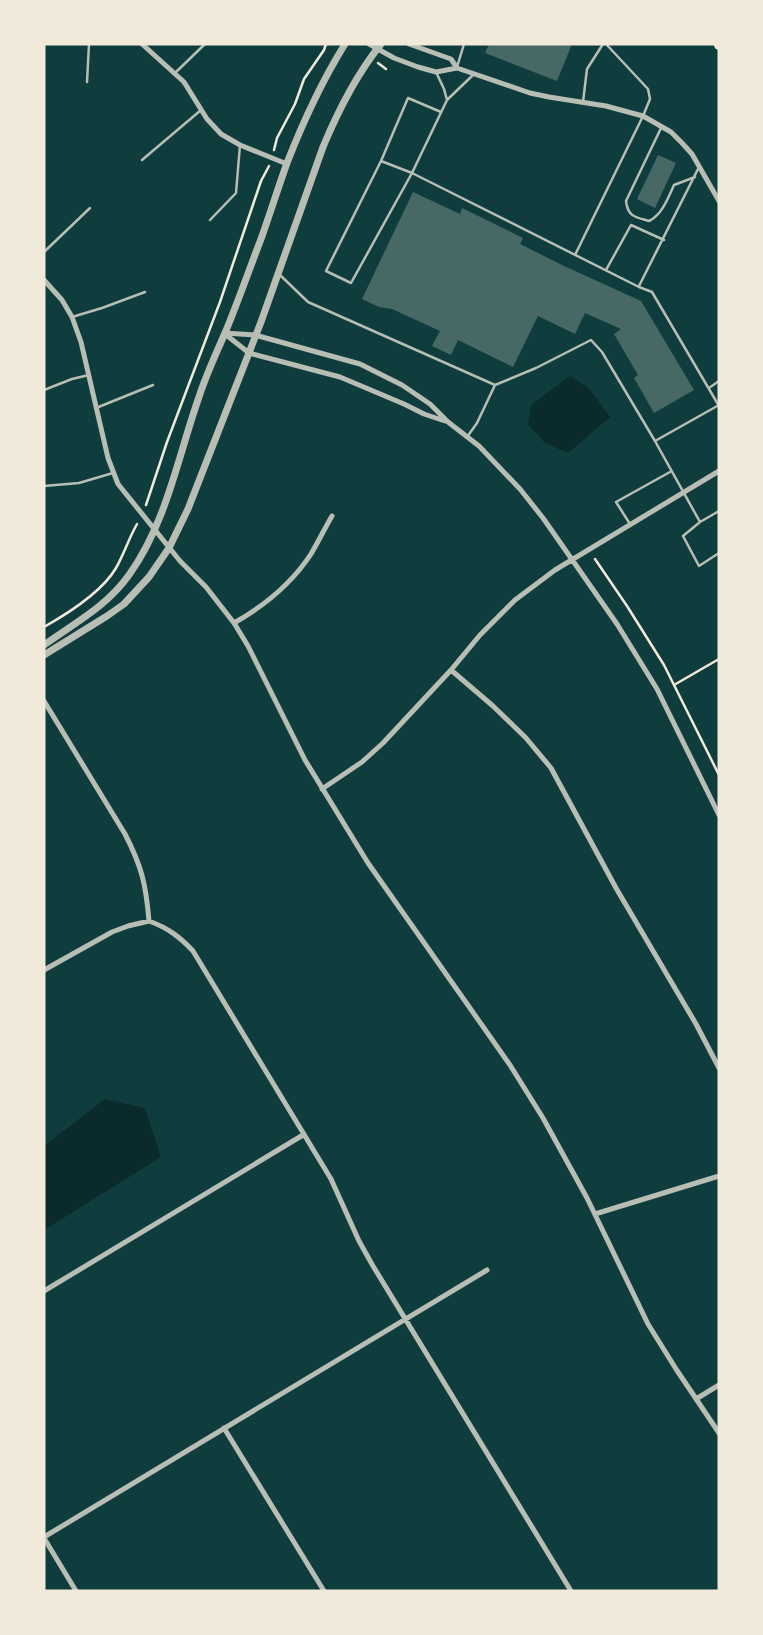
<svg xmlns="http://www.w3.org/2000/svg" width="763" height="1635" viewBox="0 0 763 1635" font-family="Mulish,sans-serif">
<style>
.water{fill:#0a2a2b}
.building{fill:#486865}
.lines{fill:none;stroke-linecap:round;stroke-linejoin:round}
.path{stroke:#f1e9da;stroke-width:2.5}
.service{stroke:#b8beb3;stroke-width:2.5}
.minor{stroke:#b8beb3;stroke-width:5}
.tertiary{stroke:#b8beb3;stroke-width:7}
.trunk{stroke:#f1e9da;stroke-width:10}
</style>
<rect width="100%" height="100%" fill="#0f3d3e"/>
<!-- water -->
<path class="water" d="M570,376l19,12 21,29 -42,36 -23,-10 -17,-18 3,-20z
M105,1099l40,9 16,49 -117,73v-84z"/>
<!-- building -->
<path class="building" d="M489,44h83l-15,37 -72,-28z
M658,155l18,8 -21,45 -18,-9z
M413,192l47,22 2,-6 61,30 -3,6 42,21 79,36 53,89 -40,23 -20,-35 4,-3 -24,-41 7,-5 -36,-16 -10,21 -37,-18 -25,51 -55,-27 -7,15 -19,-9 8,-15 -48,-22 -13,-2 -17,-8z"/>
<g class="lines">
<!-- path -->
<path class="path" d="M378,63l8,6
M274,150l3,-12 18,-34 9,-25 20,-29 2,-6
M146,505l21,-63 53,-140 41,-121 8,-15
M595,559l32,47 37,59 55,110
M44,627c23,-13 58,-35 72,-59 8,-14 13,-30 21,-44
M674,685l45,-26"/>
<!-- service -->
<path class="service" d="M457,67l7,-23
M436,72l8,17 3,11 26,-25
M175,73l30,-29
M87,82l2,-38
M583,102l4,-33 16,-25
M441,112l-33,-14 -27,63 31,12 227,114 13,5 67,114
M662,126l-36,75c2,16 9,16 23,20 13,-6 19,-23 25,-36l21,-8
M142,160l59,-50
M381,161l-55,110 25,12 61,-110 35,-73
M210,220l26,-27 4,-48
M44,252l46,-44
M575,255l68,-139 7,-17 -2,-10 -42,-45
M606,270l25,-45 33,15
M280,275l28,27 187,83
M639,286l60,-119
M72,317l30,-9 43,-16
M709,388l10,-7
M44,390l28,-11 17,-4
M96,408l57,-23
M467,437l10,-14 18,-38 41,-17 55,-28 11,12 53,89 45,81
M655,441l64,-36
M44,486l35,-3 34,-10
M719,511l-19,11 -17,14 16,30 20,-13
M630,524l-14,-22 54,-30"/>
<!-- minor -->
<path class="minor" d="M142,44l42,38 23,37 14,15 19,11 47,19
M369,44l25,14 24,9 18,5 21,-4 73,25 19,4 57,9 37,10 28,16 11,11 10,11 27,47
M409,44l42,15 6,9
M44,280l18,20 10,17 9,25 27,116 10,26 62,77 26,26 28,36 14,23 57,114 63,103 142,202 33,53 44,80 61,126 28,45 43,64
M225,333l30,2 105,29 42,21 28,19 18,18 31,24 41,43 23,29 74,106 40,65 62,126
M225,334l24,19 91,24 64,27 20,10 21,7
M234,623c30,-17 58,-40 77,-69 7,-12 14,-26 21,-38
M451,670l42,36 33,32 25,30 65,120 80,136 23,44
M44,701l81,133c17,33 21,51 24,87
M322,789l40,-27 21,-19 68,-73 29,-35 35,-35 40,-30 164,-99
M149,921c19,7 31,16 44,30l138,228 28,62 14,25 198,325
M44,970l68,-38 16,-6 21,-5
M595,1214l124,-38
M44,1291l259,-156
M696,1399l23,-14
M224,1428l100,163
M44,1537l443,-267
M44,1538l32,53"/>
<!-- tertiary -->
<path class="tertiary" d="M44,645c32,-23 62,-38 85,-70 38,-53 49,-119 70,-178 7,-22 17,-43 26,-64 13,-31 24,-63 36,-94 9,-25 17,-51 26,-76 16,-41 35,-82 58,-119
M44,655l63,-39 17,-12 25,-27 20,-29 19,-39 73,-187 62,-175c15,-36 33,-72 58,-103"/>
<!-- trunk -->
<path class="trunk" d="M719,44v1"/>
</g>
<!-- border -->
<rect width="763" height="1635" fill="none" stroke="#f1e9da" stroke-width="91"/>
</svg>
